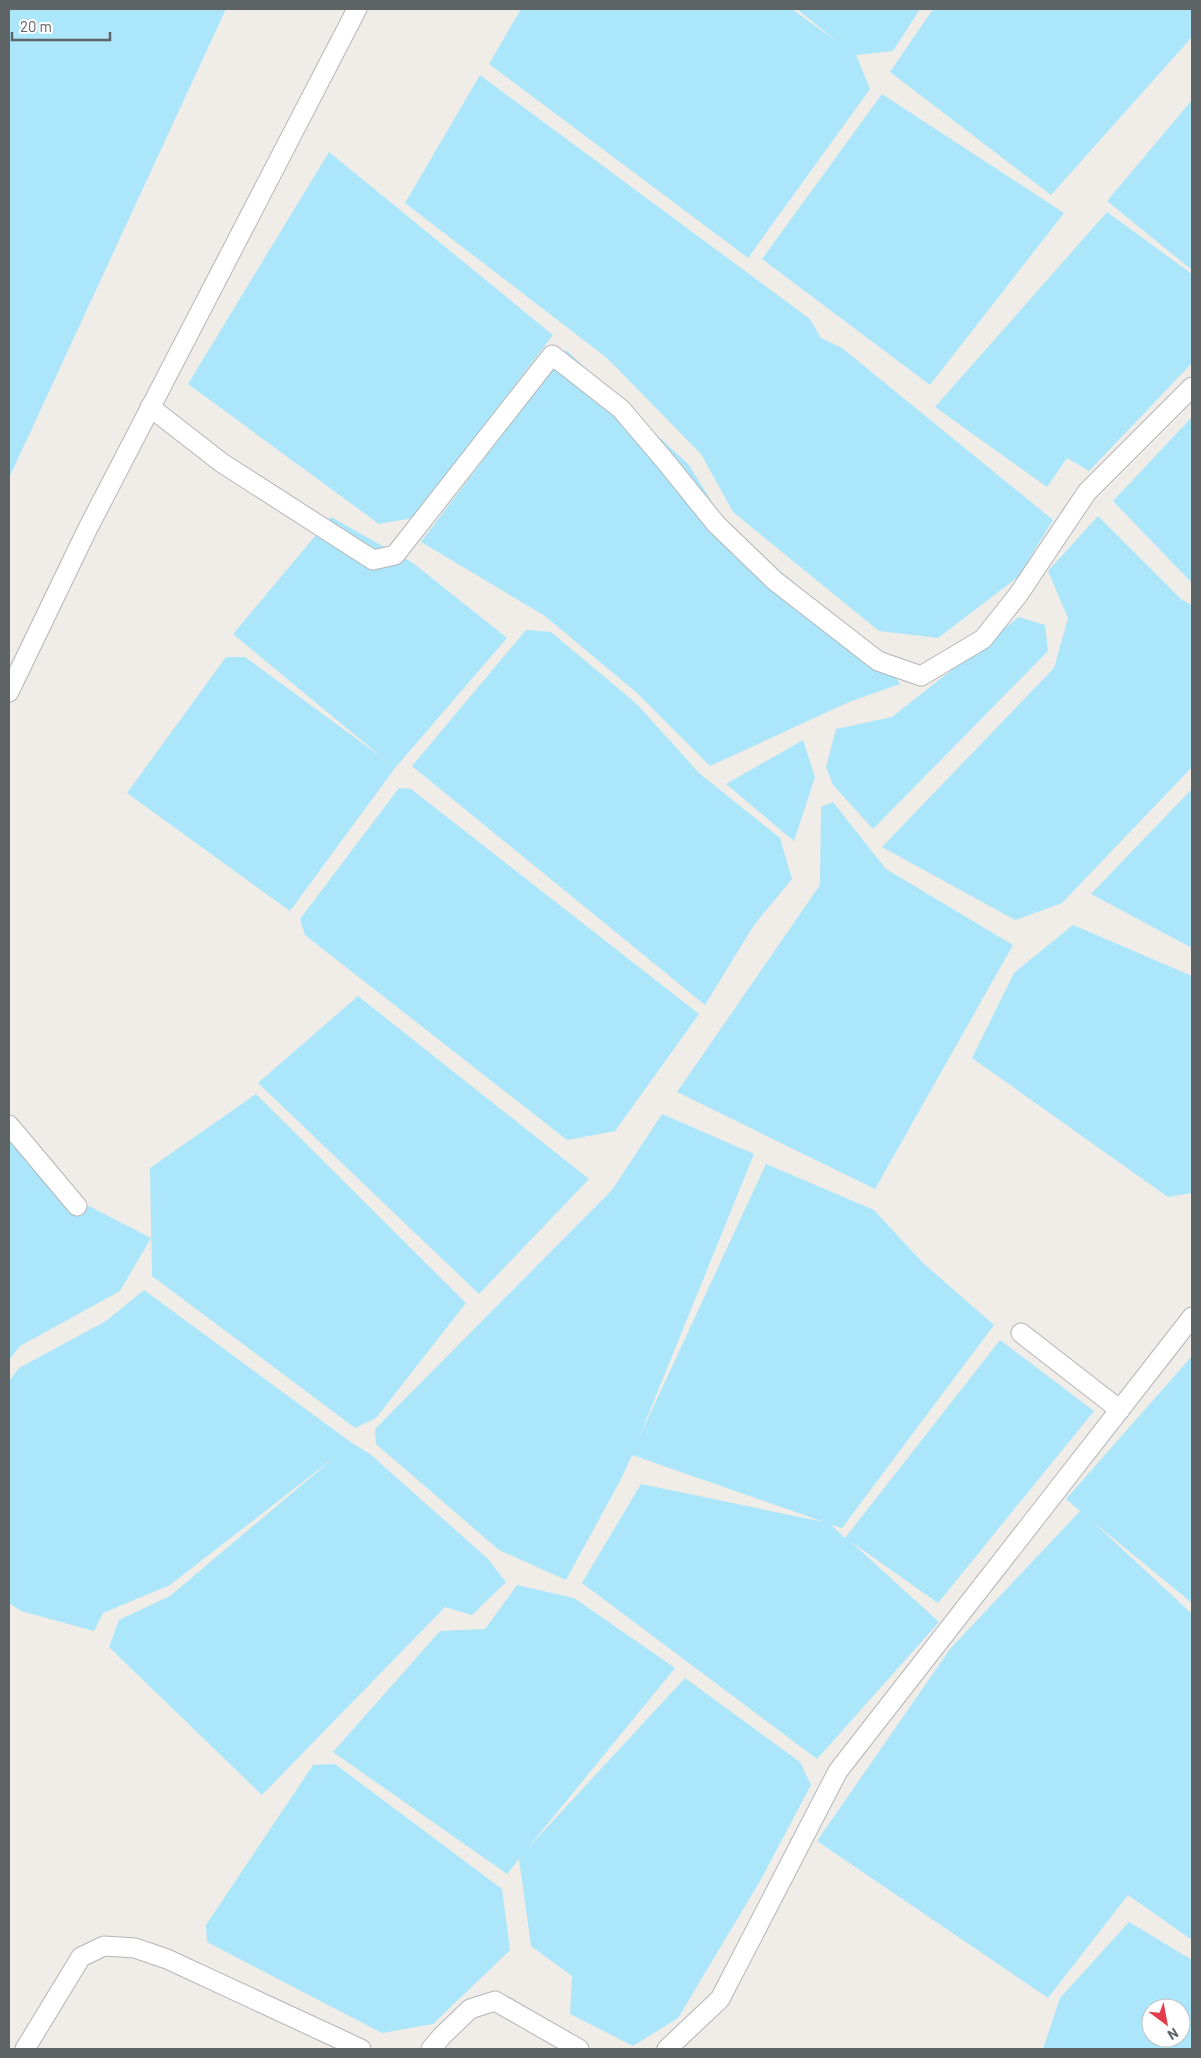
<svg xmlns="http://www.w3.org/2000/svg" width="1201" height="2058" viewBox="0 0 1201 2058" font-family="Barlow,sans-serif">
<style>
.water{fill:#abe6fb;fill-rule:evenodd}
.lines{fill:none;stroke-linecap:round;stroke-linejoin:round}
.lane-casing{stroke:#b2b5b8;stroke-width:21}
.lane{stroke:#fff;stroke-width:19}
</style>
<rect width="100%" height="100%" fill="#f0ece7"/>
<!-- water -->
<path class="water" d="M9,9h217l-217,469z
M521,9h271l47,34 -42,-34h123l-27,42 -37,4 14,34 -122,169 -259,-194z
M933,9h259v28l-141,158 -161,-123z
M480,75l330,244 11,19 21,10 211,172 -35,57 -80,61 -59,-7 -146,-119 -32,-58 -94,-96 -202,-155z
M882,94l182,119 -134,172 -168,-126z
M1192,100v170l-85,-69z
M329,152l224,183 -140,183 -34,6 -191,-140z
M1107,212l85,62v89l-103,108 -22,-13 -20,29 -112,-80z
M566,350l123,115 29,47 51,50 109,89 22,33 -51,18 -139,64 -73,-73 -92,-77 -124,-74z
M1192,417v166l-79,-82z
M1098,516l84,84 10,5v162l-130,136 -47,17 -133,-73 172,-179 14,-50 -20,-47z
M331,517l82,46 94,75 -112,130 -105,143 -163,-118 99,-136h19l139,102 -151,-125z
M1019,617l26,8 3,26 -175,178 -40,-44 -7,-18 10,-38 56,-12z
M526,630l25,2 86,72 62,69 81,65 12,41 -38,46 -49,80 -293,-239z
M803,740l12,37 -21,64 -68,-57z
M399,788l12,1 288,225 -84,117 -48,9 -262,-205 -5,-16z
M1192,789v159l-101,-54z
M833,802l53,67 127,76 -138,244 -198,-97 143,-207 1,-78z
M1073,925l119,51v217l-24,4 -196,-139 42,-85z
M358,996l231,183 -110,115 -221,-211z
M256,1094l210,209 -90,115 -21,10 -203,-152 -2,-108z
M662,1114l92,40 -116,286 128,-276 108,46 49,53 71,62 -152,203 -11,-3 14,13 155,-198 94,71 -156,192 -88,-62 89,81 -122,137 -235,-176 59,-99 183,38 -192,-67 -11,24 -55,101 -67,-30 -123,-106 -1,-15 237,-239z
M9,1134l43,53 99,51 -31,53 -100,55 -11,14z
M144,1290l208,153 18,11 118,105 18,23 -34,33 -27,-8 -183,188 -153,-148 10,-27 51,-24 166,-140 -166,129 -67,28 -9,18 -73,-20 -12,-8v-222l10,-13 87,-47z
M1192,1356v247l-101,-83 101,94v326l-64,-45 -80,103 -231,-157 133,-192 130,-138 -14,-12z
M517,1585l57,13 101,70 -148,181 158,-171 115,84 11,23 -51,96 -82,137 -45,28 -63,-32 2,-38 -41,-30 -12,-87 -12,15 -174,-122 107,-121 45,-2z
M335,1764l167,125 8,61 -77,74 -51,9 -175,-91 -1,-17 107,-160z
M1129,1922l63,38v89h-149l17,-51zM1151,2008h30v30h-30z"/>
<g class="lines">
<defs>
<path id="lane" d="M150,407l72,56 151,97 22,-5 157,-200 69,54 45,53 50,62 59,57 103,80 43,15 62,-37 35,-44 69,-103 105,-105
M9,692l78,-162 270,-521
M9,1125l68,81
M1021,1333l99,77
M25,2049l56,-92 23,-11 31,2 32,11 194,90
M431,2049l11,-13 28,-27 25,-8 84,48
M667,2049l53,-50 118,-228 354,-454"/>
</defs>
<!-- lane casing -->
<use href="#lane" class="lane-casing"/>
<!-- lane -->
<use href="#lane" class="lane"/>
</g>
<!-- border -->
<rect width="1201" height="2058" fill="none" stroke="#5e6366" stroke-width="20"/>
<!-- north arrow -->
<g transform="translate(1166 2023) rotate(148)"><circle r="24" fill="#ffffff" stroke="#bfc1c2"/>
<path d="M0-4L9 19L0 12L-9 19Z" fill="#e23b4b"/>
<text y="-8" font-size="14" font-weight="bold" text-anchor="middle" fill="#5e6366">N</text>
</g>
<!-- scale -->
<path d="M12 32v8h98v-8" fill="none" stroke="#5e6366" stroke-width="2.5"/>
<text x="20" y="32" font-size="15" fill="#5e6366" stroke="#ffffff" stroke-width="4" paint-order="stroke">20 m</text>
</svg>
